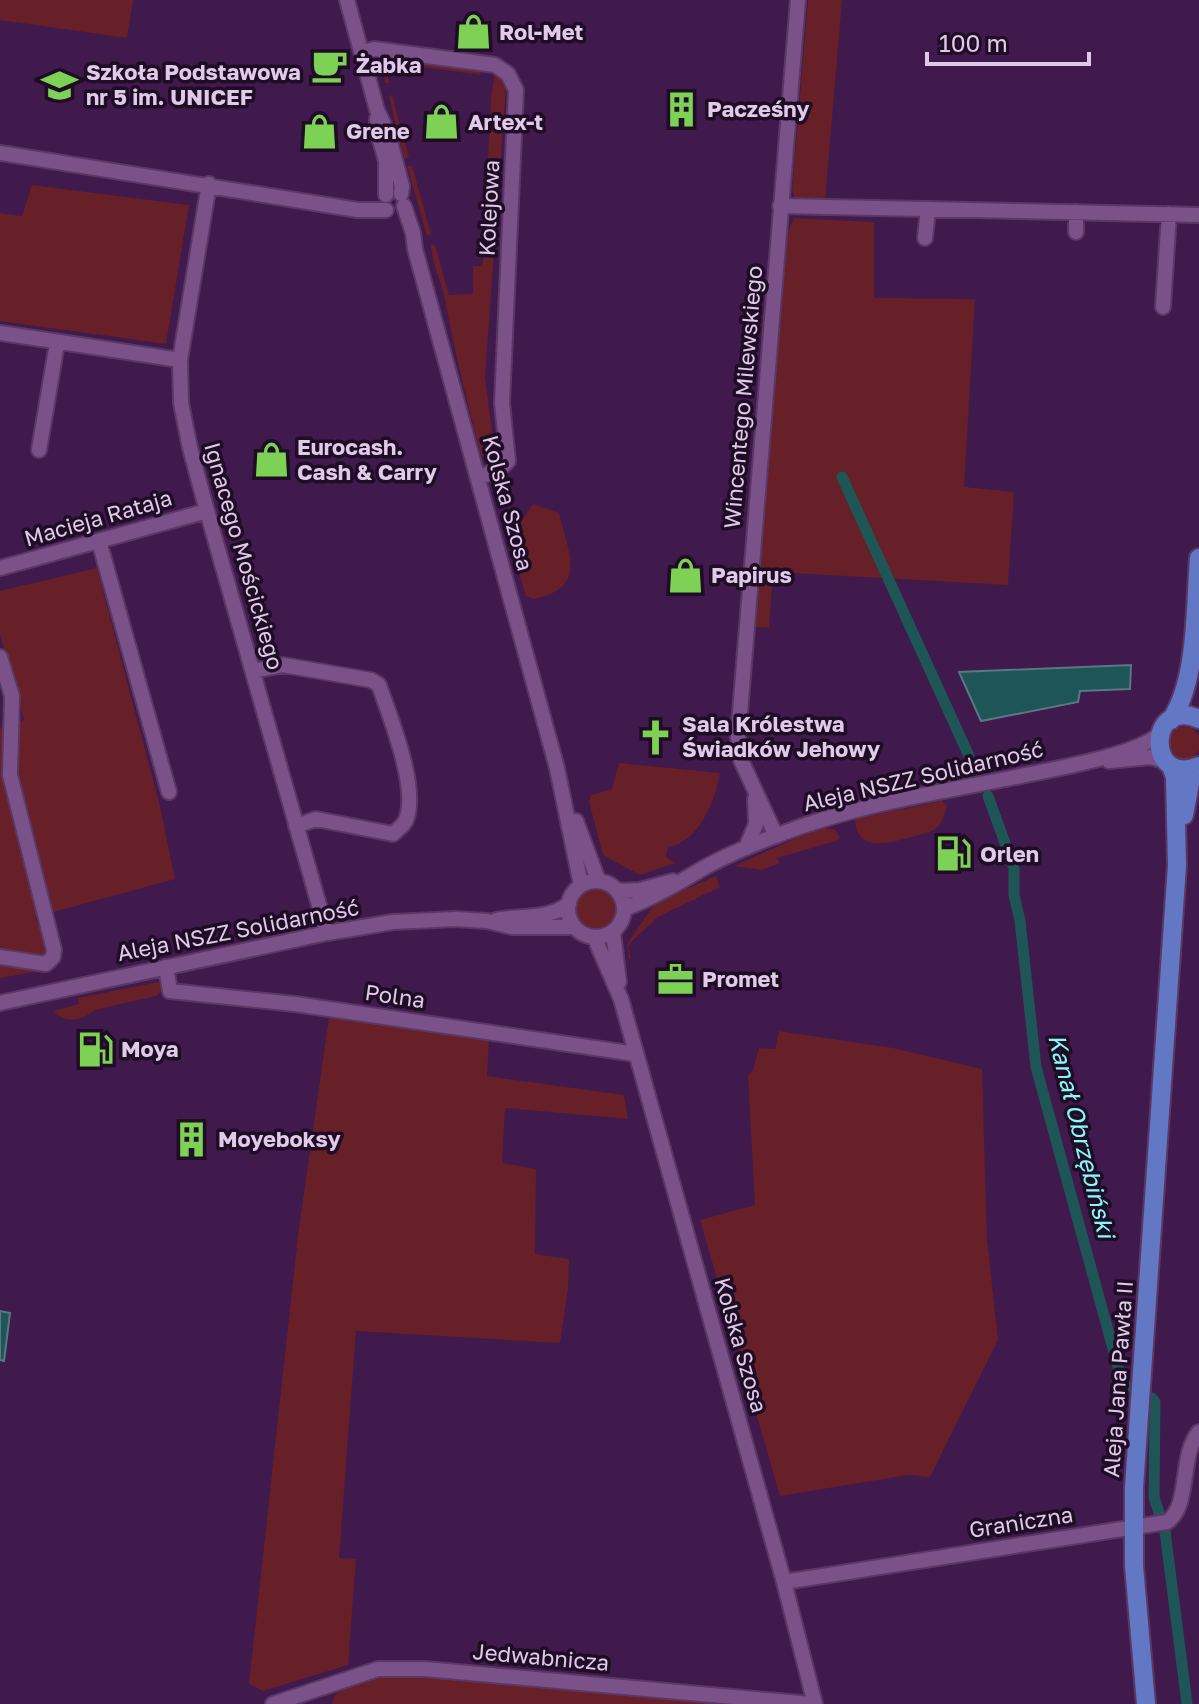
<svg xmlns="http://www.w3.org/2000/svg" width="1199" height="1704" viewBox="0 0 1199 1704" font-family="'Golos Text',sans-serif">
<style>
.green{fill:#671f28}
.water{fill:#1e5657;stroke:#587883;stroke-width:2}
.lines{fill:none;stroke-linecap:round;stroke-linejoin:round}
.canal{stroke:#1e5657;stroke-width:11}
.minor-casing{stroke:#5a3865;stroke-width:18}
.major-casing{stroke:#5a3865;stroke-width:22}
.minor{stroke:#7b518a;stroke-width:14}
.major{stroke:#6278c4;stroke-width:18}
.labels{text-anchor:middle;stroke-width:7;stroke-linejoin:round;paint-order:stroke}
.poi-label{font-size:22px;font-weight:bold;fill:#e0c9e9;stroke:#1e0d24;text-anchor:start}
.street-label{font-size:22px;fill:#e0c9e9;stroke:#1e0d24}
.water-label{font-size:24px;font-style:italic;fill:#87f8fa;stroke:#1e0d24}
</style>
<rect width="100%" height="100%" fill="#40194d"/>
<!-- green -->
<path class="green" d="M0,0h133l-6,38 -127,-18z
M808,0h34l-17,201 -30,-2 -3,-9z
M384,57l95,12 2,6 -96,-13 4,21h-3l-7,-23z
M495,74l11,12 -21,291 10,77 -6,5 -8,-4c-14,-52 -26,-102 -36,-155 -3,-18 -13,-35 -14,-55h4l14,50 24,-1v-28h8l2,-4 8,-165z
M392,95l17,62 -5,2 -15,-63z
M407,166h5l19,68 -4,2z
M32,185l157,20 -23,139 -166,-23v-108l22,3z
M794,218l80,4v76l101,1 -11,188 50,5 -6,93 -235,-13 -4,56 -14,-1 33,-396z
M533,504l26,9c9,39 30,75 -25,86l-8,-3 -17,-57z
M97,568l62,234 16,77 -140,38 22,51 -57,10v-250l24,-8 -24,-86v-43z
M1169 743a16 16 0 1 1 32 0a16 16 0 1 1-32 0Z
M619,763l101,10c-5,29 -21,69 -52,74l-2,10 9,6 -35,12 -37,-20 -14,-53 2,-7 21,-6z
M942,801l5,5c-2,5 -3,13 -7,18 -6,9 -19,10 -29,13 -22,6 -54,16 -56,-17l4,-2z
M821,827l14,3 5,7 -4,4 -59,17 3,5 -18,7 -28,-4z
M716,876l4,11 -62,30 -28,26 -2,4 3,12h-2l-2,-15 26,-38 -1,-2z
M576 908a20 20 0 1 1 40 0a20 20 0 1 1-40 0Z
M158,982l5,4 -1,5 -6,5 -61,14c-13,11 -30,14 -42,1l26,-7 -1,-6z
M329,1017l160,23 -2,36 137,19 4,24 -123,-11 -3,55 34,6 -1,85 34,5 -1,30 -8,54 -204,-12 -17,227 17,1 -8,106 -85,26 -14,-7 49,-449z
M779,1031l114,17 89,21 5,170 11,101 -68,137 -22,-2 -128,21 -80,-276 55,-15 -7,-130 5,-5 6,-22 16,1z
M393,1674l343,30h-404c3,-24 41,-28 61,-30z"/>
<!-- water -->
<path class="water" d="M1131,665l-1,24 -50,2 -2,11 -97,19 -22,-49z
M0,1311l10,2 -6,48 -4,-1z"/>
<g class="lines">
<!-- canal -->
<path class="canal" d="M842,477l127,279
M988,796l26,72v27l6,26 16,146 87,318 5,2
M1152,1398l3,4 -1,95 6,19
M1165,1531l22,173"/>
<defs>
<path id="minor" d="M347,0l30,110 11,24 14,52 -1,8
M362,53l12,-4 121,16 13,9 8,16 -14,313 6,58 -7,7 -23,10
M377,118v11l9,32v34
M0,153l358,57h28
M209,184l-29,176 1,43 9,45 17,63 120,422
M404,206l9,27 2,16 142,519 24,117
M780,206l419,9
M1076,232v-20
M925,238l3,-29
M1163,307l6,-93
M0,333l180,27
M39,450l18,-107
M99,541l70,251
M0,568l207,-57
M0,657l12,39 -2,79 44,175 -1,7 -7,7 -46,-7
M253,671l30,-6 88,15 8,5c11,32 40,103 27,135 -2,5 -9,10 -13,14l-77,-15 -20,7
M1109,761l41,-4 15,4
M576,821l22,59
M776,836l-35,-76 -3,-23 60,-737
M746,848l10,-24 -1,-25
M568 909a28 28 0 1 1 56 0a28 28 0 1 1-56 0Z
M618,891l22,-1 33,-9
M624,909c24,-9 44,-20 66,-33 27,-17 58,-30 88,-41 76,-30 158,-42 238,-58 32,-7 124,-22 144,-44
M496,920c25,-5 51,0 73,-16
M613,932l6,50
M594,937l27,62 163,583 31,122
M166,967l4,24 125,13 341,50
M0,1003l327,-70 66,-11 62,-3 32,2 25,6h63
M784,1582l383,-60c24,-16 12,-67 32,-90
M273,1704l105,-35h47l386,35"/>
<path id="major" d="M1199,719c-52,-23 -53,69 0,47
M1171,720c27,-41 24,-114 28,-162
M1184,815l6,-32 9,-17
M1146,1704l-12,-138v-78l43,-623 -2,-88 -4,-11"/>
</defs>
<!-- minor casing -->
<use href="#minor" class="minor-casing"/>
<!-- major casing -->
<use href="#major" class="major-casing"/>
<!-- minor -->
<use href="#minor" class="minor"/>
<!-- major -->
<use href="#major" class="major"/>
</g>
<!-- icons -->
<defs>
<symbol id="shop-bare" viewBox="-9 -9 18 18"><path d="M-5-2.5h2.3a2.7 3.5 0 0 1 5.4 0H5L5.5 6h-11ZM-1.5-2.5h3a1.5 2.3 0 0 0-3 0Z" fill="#7dd154" stroke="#1e0d24" stroke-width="2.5" paint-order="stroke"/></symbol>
<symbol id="cafe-bare" viewBox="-9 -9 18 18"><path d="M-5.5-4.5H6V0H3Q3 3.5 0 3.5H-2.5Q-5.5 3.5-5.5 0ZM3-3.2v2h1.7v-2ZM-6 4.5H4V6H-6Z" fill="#7dd154" stroke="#1e0d24" stroke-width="2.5" paint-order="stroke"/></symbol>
<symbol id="school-bare" viewBox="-9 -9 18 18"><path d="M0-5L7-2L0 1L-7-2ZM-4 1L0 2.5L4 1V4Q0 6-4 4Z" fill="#7dd154" stroke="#1e0d24" stroke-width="2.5" paint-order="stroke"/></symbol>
<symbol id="building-bare" viewBox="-9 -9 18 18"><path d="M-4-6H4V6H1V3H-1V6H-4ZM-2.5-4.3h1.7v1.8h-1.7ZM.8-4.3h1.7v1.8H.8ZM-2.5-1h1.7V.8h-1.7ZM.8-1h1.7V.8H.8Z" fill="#7dd154" stroke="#1e0d24" stroke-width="2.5" paint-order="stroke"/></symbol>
<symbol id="church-bare" viewBox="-9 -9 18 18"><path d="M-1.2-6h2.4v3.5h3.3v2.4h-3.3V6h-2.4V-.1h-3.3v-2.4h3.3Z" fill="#7dd154" stroke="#1e0d24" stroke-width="2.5" paint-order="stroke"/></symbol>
<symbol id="fuel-bare" viewBox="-9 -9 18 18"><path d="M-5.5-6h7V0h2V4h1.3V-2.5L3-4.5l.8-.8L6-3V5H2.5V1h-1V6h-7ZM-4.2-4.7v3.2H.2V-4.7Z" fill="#7dd154" stroke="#1e0d24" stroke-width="2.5" paint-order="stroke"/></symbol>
<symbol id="office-bare" viewBox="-9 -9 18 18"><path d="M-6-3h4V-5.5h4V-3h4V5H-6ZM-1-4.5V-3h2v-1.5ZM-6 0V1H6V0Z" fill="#7dd154" stroke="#1e0d24" stroke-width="2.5" paint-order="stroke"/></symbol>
</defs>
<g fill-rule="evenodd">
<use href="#shop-bare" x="448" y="6" width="51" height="51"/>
<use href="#cafe-bare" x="304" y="40" width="51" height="51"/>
<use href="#school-bare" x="34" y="60" width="51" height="51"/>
<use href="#building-bare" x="656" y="84" width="51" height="51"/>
<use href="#shop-bare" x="416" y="96" width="51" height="51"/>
<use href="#shop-bare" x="294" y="106" width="51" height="51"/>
<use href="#shop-bare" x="246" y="434" width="51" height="51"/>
<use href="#shop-bare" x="660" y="550" width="51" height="51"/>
<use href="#church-bare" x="630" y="712" width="51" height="51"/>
<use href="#fuel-bare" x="928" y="828" width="51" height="51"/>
<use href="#office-bare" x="650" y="954" width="51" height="51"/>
<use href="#fuel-bare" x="70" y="1024" width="51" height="51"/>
<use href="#building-bare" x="166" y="1114" width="51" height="51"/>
</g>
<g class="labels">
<!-- poi labels -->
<g class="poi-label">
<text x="499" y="40">Rol-Met</text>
<text x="356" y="73">Żabka</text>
<text x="86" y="80">Szkoła Podstawowa<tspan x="86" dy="25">nr 5 im. UNICEF</tspan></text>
<text x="707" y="117">Pacześny</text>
<text x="468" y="130">Artex-t</text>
<text x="346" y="139">Grene</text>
<text x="297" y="455">Eurocash.<tspan x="297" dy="25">Cash &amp; Carry</tspan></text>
<text x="711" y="583">Papirus</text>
<text x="682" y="732">Sala Królestwa<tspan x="682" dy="25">Świadków Jehowy</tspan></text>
<text x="980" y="862">Orlen</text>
<text x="702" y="987">Promet</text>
<text x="121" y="1057">Moya</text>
<text x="218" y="1147">Moyeboksy</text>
</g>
<!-- street labels -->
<g class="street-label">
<text transform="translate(489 208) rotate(-87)" y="8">Kolejowa</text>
<text transform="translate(743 397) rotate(-85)" y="8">Wincentego Milewskiego</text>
<text transform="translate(508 503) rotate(75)" y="8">Kolska Szosa</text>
<text transform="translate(98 518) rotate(-16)" y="8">Macieja Rataja</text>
<text transform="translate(244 556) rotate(74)" y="8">Ignacego Mościckiego</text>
<text transform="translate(923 776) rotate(-13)" y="8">Aleja NSZZ Solidarność</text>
<text transform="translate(238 930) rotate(-11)" y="8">Aleja NSZZ Solidarność</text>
<text transform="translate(395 996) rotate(8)" y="8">Polna</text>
<text transform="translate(741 1345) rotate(74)" y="8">Kolska Szosa</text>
<text transform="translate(1118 1379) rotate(-86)" y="8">Aleja Jana Pawła II</text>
<text transform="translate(1021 1522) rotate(-9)" y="8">Graniczna</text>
<text transform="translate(541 1657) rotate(5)" y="8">Jedwabnicza</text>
</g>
<!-- water labels -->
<g class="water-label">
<text transform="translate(1081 1136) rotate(76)" y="8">Kanał Obrzębiński</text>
</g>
</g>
<!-- scale -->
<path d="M927 52v12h162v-12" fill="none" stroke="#e0c9e9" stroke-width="4"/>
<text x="939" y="52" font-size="24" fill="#e0c9e9" stroke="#1e0d24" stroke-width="6" paint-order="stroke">100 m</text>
</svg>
